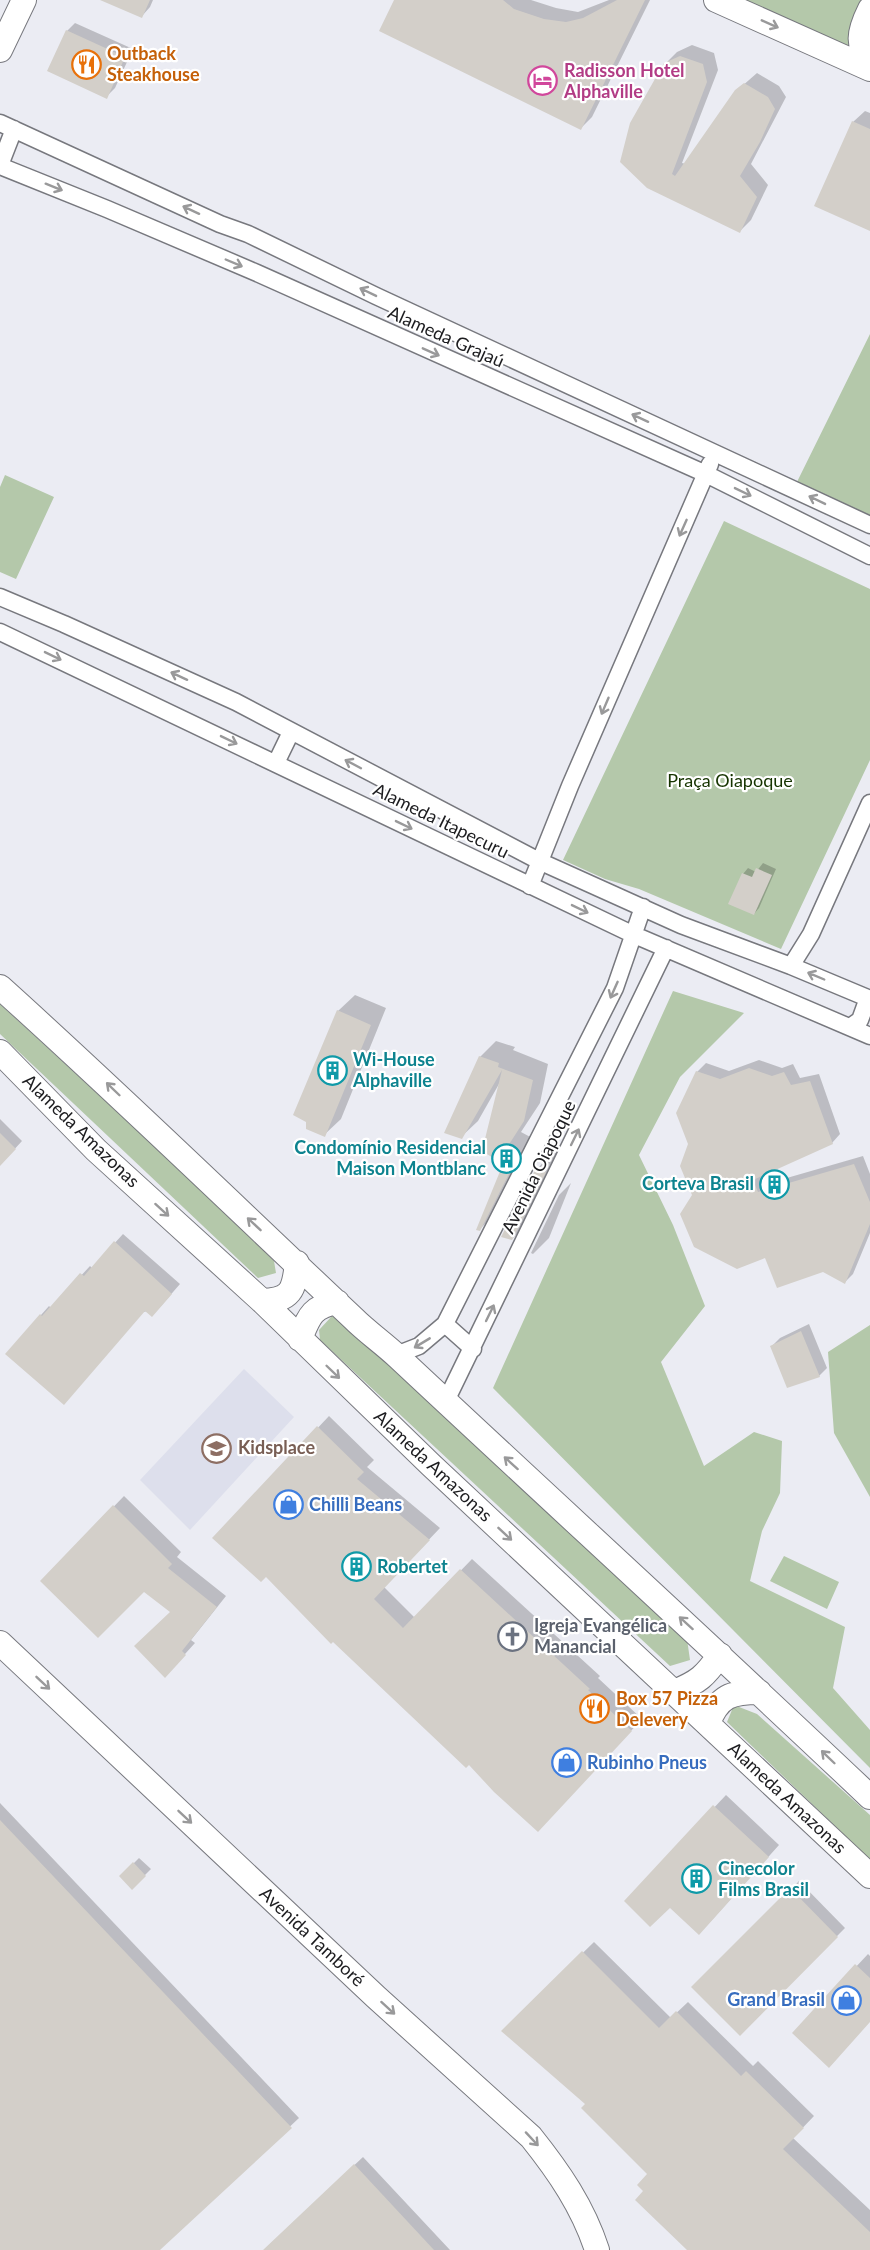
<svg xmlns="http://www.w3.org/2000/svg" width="870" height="2250" viewBox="0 0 870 2250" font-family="Lato,sans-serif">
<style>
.built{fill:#dddfec}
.green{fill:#b4c8aa}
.shadow{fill:#0003}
.building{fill:#d3cfc9}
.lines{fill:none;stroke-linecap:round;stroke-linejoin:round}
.street-casing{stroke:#77787e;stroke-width:19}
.secondary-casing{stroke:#77787e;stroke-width:26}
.street{stroke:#fff;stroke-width:16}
.secondary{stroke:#fff;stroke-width:24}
.oneway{stroke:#99999a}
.labels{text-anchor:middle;stroke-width:4.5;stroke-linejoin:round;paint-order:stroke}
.food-label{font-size:18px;font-weight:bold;fill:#c56008;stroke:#fff;text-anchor:start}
.hotel-label{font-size:18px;font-weight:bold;fill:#b23c85;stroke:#fff;text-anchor:start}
.street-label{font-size:18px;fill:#1c1c1f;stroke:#fff}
.park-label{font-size:18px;fill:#163400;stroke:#fff}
.culture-label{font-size:18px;font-weight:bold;fill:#0d838f;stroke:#fff;text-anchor:start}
.education-label{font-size:18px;font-weight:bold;fill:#785e54;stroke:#fff;text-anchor:start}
.shop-label{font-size:18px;font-weight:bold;fill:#366cbe;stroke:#fff;text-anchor:start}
.worship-label{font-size:18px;font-weight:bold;fill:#5b616d;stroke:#fff;text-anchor:start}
</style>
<rect width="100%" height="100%" fill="#ebecf3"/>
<!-- built -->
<path class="built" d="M244,1369l50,48 -104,113 -50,-50z"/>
<!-- green -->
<path class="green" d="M730,0h140v72z
M870,334v191l-76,-37z
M5,475l49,22 -38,82 -16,-7v-85z
M724,521l146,68v171l-89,189 -142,-60 -34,-10 -42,-19z
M673,991l71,22 -64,64 -41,78 34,70 32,81 -44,56 43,104 50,-34 28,9 -2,52 -18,38 -12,50 95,46 -12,61 37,42v38l-377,-380z
M0,1004l183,168 91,89 2,12 -18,5 -258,-244z
M332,1316l13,6 342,317 3,21 -20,6 -350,-326 -1,-10z
M870,1325v172l-36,-64 -6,-81z
M784,1556l55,26 -12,27 -57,-28z
M734,1705l23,9 113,101v45l-143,-138z"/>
<!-- shadow -->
<path class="shadow" d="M103,0h50l-3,7 -8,9z
M396,0h135l25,8 22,4 31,-12h41l-58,117 -12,12z
M75,23l58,26 -18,39 -9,9 -39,-66z
M692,45l22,8 4,17 -36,93 4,1 55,-77 16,-14 22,13 7,11 -35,67 17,21 -17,35 -11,11 -92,-44 17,-123 12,-12z
M865,111l5,2v117l-17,-108z
M763,863l13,6 -17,39 -5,6 -11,-40 5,-6 8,4z
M355,995l31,13 -45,111 -17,16 14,-124z
M496,1041l19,6 -2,3 35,14 -8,39 -19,29 13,7 -37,73 -17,17 25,-66 -6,-79 -21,37 -17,16 19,-80z
M759,1060l23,8 11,-4 7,14 19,-4 21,60 -8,9 -70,31 4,10 97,-28 7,18v59l-17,41 -8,8 -22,-12 -57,-14 -73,-61 -3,-51 7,-72 9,-9 23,8z
M0,1119l22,22 -22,24z
M553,1152l8,3 -32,67 -17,17 25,-70z
M571,1183l-22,55 -16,16 -2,-1 28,-58z
M123,1234l57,50 -20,23 -153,47 34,-39 8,-9 2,2 39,-42 2,2z
M809,1324l18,44 -8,8 -47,-30 8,-8z
M329,1416l45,44 -7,7 73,61 -56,59 31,31 57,-59 128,117 -2,2 44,41 -93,100 -80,-56 -203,-188 -52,-37z
M124,1496l57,56 -4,5 49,39 -35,44 4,3 -20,22 -3,-53 -28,-22 -102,-9z
M726,1795l53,50 -69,77 -40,-16 -44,-5z
M0,1803l299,315 -141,132h-158z
M139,1858l12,11 -19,19 -11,-12z
M799,1881l46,47 -105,106 -47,-47z
M594,1942l77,76 17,-16 65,64 5,-5 56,55 -21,22 77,72v40h-181l-44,-59 5,-17 -63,-70 -84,-73z
M868,1954l2,2v65l-76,12z
M363,2157l87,93h-186z"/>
<!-- building -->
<path class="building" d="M100,0h50l-8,18z
M394,0h109l11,9 30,10 22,3 17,-4 34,-18h28l-64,130 -202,-99z
M66,30l59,27 -18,42 -60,-28z
M680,56l23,8 4,18 -35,92 3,2 60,-86 9,-7 24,14 7,12 -15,33 -20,34 17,21 -17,36 -93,-45 -27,-26 10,-39 34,-60z
M852,121l18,8v102l-56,-25z
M756,868l16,7 -18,40 -26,-11 14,-31 10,4z
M337,1010l34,15 -46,112 -19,-8v-7l-13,-7z
M479,1056l20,7 -1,4 35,13 -9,41 -18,28 12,7 -38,75 -4,-1 27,-66 -21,-13 20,-81 -40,69 -18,-6z
M749,1068l23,8 12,-4 7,13 19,-4 23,63 -80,36 5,12 96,-28 16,38v22l-25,60 -22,-12 -46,16 -12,-30 -28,11 -43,-22 -14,-33 12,-19 -12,-29 8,-22 -12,-31 20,-42 24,8z
M0,1133l16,16 -16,17z
M536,1168l10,4 -34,68 -11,-3z
M114,1241l58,53 -20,23 -7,-6 -81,94 -59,-51 35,-40 2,2 38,-43 4,3z
M801,1331l19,46 -33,11 -17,-42z
M317,1426l47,46 -7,7 73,61 -56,59 29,29 57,-59 130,120 -2,1 44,41 -94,101 -44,-40 -25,-27 -3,3 -133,-126 -2,2 -65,-67 -5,5 -49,-44z
M113,1505l59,59 -4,4 49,39 -35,44 4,4 -21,23 -31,-32 36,-34 -26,-20 -46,46 -58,-57z
M713,1805l56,52 -70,78 -29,-27 -20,19 -26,-26z
M0,1820l292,308 -132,122h-160z
M133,1862l13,14 -14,14 -13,-14z
M790,1888l48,49 -98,99 -49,-49z
M582,1951l77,77 17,-17 65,65 5,-5 58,57 -21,21 87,83v18h-183l-52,-50 8,-9 -6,-6 10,-11 -66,-66 4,-4 -84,-73z
M855,1964l15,14v44l-41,46 -37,-35z
M354,2164l80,86h-171z"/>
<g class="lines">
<defs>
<path id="street" d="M0,123l220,101 28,10 128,62 494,229
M0,165l14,-36
M0,166l107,43 150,64 449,201 164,82
M0,597l64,27 172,78 303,159 142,64 110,41 79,33
M0,632l632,302 238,102
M276,763l15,-31
M530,886l40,-100 140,-322
M791,966l20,-32 59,-131
M850,1027l10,-7 8,-22
M445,1324l28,25
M396,1355l23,-9 26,-22 170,-336 28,-81
M445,1403l221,-455"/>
<path id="secondary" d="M716,0l154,69
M870,9c-13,26 -12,33 0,59
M0,50l24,-50
M0,987c120,108 235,220 353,331 14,14 30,25 45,39 157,147 316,292 472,440
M0,1052l96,98 166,151 169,164 439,411
M262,1301c29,-1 32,-10 35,-38
M300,1339c9,-22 11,-32 37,-37
M0,1643l376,354 155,140c28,35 52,70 66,113
M674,1692c25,-10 31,-16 46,-37
M708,1723c11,-27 23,-31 51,-31"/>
</defs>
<!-- street casing -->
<use href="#street" class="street-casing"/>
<!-- secondary casing -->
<use href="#secondary" class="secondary-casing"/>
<!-- street -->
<use href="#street" class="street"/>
<!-- secondary -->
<use href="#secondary" class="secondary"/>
</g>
<!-- one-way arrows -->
<defs><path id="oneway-shaft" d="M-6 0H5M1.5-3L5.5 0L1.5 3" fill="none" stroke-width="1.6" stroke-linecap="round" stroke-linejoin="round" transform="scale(1.5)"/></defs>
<g class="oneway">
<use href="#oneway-shaft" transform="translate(770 24) rotate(24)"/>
<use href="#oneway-shaft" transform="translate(54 187) rotate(22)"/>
<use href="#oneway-shaft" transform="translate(191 210) rotate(-155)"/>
<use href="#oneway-shaft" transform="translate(234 263) rotate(23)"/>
<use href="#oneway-shaft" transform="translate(368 292) rotate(-154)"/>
<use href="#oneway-shaft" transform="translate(431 352) rotate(24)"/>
<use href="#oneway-shaft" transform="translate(640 418) rotate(-155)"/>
<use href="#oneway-shaft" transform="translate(743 492) rotate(26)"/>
<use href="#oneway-shaft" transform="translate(817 500) rotate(-154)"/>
<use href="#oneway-shaft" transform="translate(683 528) rotate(114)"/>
<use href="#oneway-shaft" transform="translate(53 656) rotate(26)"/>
<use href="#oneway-shaft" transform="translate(179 676) rotate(-155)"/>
<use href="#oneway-shaft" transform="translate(605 706) rotate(113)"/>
<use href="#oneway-shaft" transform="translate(229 740) rotate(26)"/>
<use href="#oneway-shaft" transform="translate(353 764) rotate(-152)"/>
<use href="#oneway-shaft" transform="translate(404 825) rotate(26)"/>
<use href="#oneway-shaft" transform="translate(580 909) rotate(26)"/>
<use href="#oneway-shaft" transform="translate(816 976) rotate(-157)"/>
<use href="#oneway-shaft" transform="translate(614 990) rotate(114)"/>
<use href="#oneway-shaft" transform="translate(113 1089) rotate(-136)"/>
<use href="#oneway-shaft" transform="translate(575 1137) rotate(-64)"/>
<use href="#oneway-shaft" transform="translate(162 1210) rotate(42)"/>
<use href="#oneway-shaft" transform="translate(254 1224) rotate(-137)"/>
<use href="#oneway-shaft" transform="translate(490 1313) rotate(-64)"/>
<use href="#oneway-shaft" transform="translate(422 1343) rotate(149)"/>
<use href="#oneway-shaft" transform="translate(333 1372) rotate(44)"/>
<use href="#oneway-shaft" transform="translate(511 1463) rotate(-138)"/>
<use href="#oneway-shaft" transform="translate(505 1534) rotate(43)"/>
<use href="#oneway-shaft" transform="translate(686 1623) rotate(-138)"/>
<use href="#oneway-shaft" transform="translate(43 1683) rotate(43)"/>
<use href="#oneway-shaft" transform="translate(828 1757) rotate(-136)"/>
<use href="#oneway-shaft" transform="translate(185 1817) rotate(43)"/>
<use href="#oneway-shaft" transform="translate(388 2008) rotate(42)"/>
<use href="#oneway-shaft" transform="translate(532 2139) rotate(47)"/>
</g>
<!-- icons -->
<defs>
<symbol id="restaurant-ring" viewBox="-11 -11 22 22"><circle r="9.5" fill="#fff" stroke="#e8710a" stroke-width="1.5"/><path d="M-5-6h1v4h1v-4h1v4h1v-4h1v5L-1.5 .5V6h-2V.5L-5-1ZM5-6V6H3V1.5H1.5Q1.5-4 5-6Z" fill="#e8710a"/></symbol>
<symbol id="hotel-ring" viewBox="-11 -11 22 22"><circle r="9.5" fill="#fff" stroke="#d1479c" stroke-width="1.5"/><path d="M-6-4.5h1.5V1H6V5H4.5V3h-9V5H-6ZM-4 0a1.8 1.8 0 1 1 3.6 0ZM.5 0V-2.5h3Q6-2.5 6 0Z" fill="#d1479c"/></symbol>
<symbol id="building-ring" viewBox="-11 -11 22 22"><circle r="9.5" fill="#fff" stroke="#0f9aa8" stroke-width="1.5"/><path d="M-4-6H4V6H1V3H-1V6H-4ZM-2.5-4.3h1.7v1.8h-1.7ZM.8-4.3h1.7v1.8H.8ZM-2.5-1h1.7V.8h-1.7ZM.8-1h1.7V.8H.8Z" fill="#0f9aa8"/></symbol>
<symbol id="school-ring" viewBox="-11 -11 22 22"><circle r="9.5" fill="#fff" stroke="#8d6e63" stroke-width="1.5"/><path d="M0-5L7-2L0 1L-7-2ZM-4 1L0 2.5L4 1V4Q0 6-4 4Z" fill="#8d6e63"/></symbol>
<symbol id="shop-ring" viewBox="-11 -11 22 22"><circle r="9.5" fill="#fff" stroke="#3f7fe0" stroke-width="1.5"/><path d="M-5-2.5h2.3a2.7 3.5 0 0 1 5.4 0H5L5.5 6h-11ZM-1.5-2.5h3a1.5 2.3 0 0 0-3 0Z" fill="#3f7fe0"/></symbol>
<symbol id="church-ring" viewBox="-11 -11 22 22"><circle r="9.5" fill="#fff" stroke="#6b7280" stroke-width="1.5"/><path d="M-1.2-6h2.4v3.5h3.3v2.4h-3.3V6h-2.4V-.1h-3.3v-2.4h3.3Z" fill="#6b7280"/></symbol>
</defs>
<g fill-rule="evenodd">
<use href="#restaurant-ring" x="70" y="48" width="33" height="33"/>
<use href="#hotel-ring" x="526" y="64" width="33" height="33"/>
<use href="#building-ring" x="316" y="1054" width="33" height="33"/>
<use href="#building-ring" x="490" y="1142" width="33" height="33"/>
<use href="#building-ring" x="758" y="1168" width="33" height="33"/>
<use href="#school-ring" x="200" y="1432" width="33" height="33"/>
<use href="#shop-ring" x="272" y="1488" width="33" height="33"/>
<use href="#building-ring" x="340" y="1550" width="33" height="33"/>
<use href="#church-ring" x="496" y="1620" width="33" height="33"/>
<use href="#restaurant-ring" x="578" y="1692" width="33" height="33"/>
<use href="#shop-ring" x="550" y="1746" width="33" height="33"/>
<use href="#building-ring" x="680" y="1862" width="33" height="33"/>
<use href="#shop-ring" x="830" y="1984" width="33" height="33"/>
</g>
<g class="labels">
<!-- food labels -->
<g class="food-label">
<text x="107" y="60">Outback<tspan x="107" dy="21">Steakhouse</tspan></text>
<text x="616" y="1705">Box 57 Pizza<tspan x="616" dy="21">Delevery</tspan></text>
</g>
<!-- hotel labels -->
<g class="hotel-label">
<text x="564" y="77">Radisson Hotel<tspan x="564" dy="21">Alphaville</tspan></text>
</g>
<!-- street labels -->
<g class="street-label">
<text transform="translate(446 337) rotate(24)" y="6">Alameda Grajaú</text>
<text transform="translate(441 821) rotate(26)" y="6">Alameda Itapecuru</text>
<text transform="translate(81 1131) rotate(44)" y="6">Alameda Amazonas</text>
<text transform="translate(539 1167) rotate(-64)" y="6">Avenida Oiapoque</text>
<text transform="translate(433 1466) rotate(43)" y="6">Alameda Amazonas</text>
<text transform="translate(787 1798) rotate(43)" y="6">Alameda Amazonas</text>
<text transform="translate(312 1937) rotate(43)" y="6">Avenida Tamboré</text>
</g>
<!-- park labels -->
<g class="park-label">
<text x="730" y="787">Praça Oiapoque</text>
</g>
<!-- culture labels -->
<g class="culture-label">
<text x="353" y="1066">Wi-House<tspan x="353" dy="21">Alphaville</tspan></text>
<text x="486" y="1154" text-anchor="end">Condomínio Residencial<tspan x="486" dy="21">Maison Montblanc</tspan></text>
<text x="754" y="1190" text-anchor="end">Corteva Brasil</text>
<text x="377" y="1573">Robertet</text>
<text x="718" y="1875">Cinecolor<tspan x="718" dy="21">Films Brasil</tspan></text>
</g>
<!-- education labels -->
<g class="education-label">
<text x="238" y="1454">Kidsplace</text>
</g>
<!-- shop labels -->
<g class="shop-label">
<text x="309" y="1511">Chilli Beans</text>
<text x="587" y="1769">Rubinho Pneus</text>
<text x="825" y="2006" text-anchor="end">Grand Brasil</text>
</g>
<!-- worship labels -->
<g class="worship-label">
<text x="534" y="1632">Igreja Evangélica<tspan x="534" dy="21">Manancial</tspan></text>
</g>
</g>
</svg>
